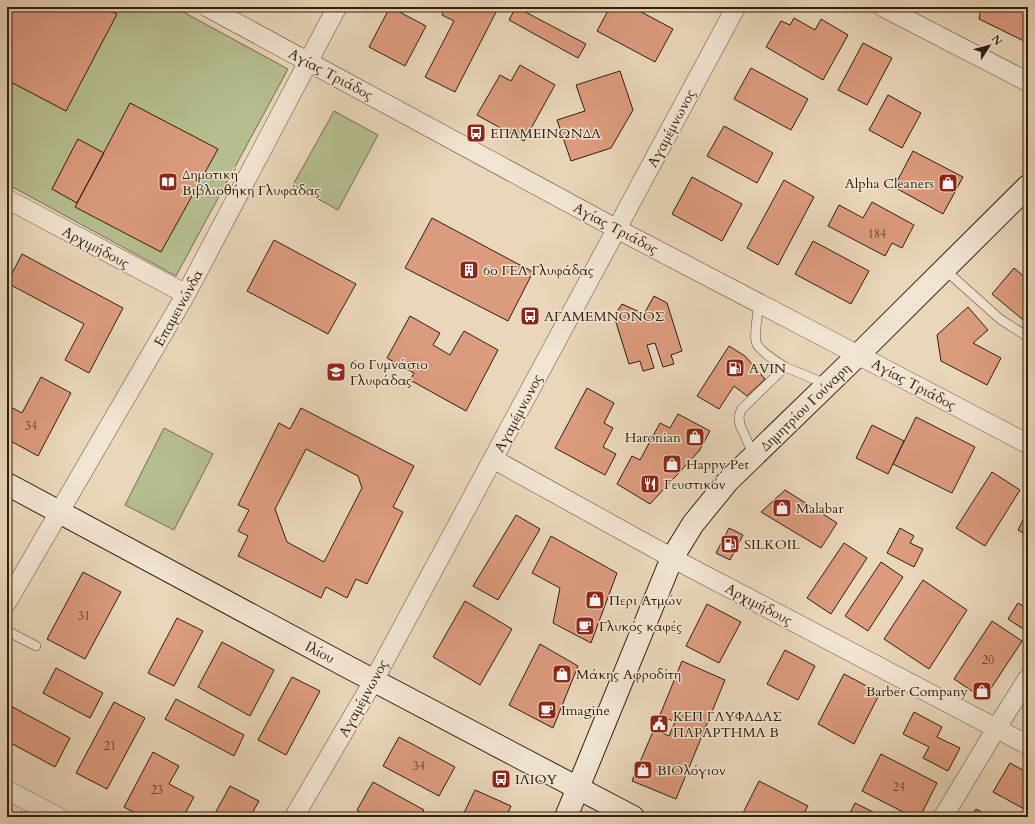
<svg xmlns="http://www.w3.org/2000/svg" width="1035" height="824" viewBox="0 0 1035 824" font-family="Cardo,serif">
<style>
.green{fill:#b6be90;stroke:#726e4e}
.building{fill:#dc9b7d;stroke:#2e1f0b;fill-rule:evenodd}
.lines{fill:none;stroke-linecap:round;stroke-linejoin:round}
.lane-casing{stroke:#5d4d37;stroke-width:10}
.street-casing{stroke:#5d4d37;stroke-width:20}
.secondary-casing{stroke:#2e1f0b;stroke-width:24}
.lane{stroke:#f1e4d2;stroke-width:9}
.street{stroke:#f1e4d2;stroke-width:19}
.secondary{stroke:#f1e4d2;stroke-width:22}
.labels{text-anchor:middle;stroke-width:3;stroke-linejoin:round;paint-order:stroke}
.number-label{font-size:12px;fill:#5a3e28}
.street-label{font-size:14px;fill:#2e1f0b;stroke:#f1e4d2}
.poi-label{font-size:14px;fill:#2e1f0b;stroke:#f1e4d2;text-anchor:start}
</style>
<rect width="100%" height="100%" fill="#ead6ba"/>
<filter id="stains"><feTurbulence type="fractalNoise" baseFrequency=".005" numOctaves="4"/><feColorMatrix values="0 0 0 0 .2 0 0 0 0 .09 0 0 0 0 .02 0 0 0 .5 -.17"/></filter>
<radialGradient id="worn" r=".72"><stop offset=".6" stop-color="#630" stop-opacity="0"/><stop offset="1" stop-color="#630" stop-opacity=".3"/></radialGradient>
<!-- green -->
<path class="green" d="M7,7h167l114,62 -112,207 -169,-92z
M334,111l44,24 -40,75 -45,-25z
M164,428l49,26 -39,76 -49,-25z"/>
<!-- building -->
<path class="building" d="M7,7h96l14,7 -51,97 -59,-31z
M390,7l36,19 -21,40 -36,-19z
M445,7h42l9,5 -41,80 -30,-15 29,-56 -12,-6z
M516,7l70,37 -8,14 -69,-38z
M610,7h22l41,22 -18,33 -58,-31z
M978,7h50v36l-49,-24 2,-11z
M794,18l21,12 6,-11 27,16 -25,45 -57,-33 15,-26 9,4z
M863,43l29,15 -25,47 -29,-15z
M520,65l35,20 -31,56 -47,-26 23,-40 11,6z
M751,68l57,31 -17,31 -57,-31z
M620,71l13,39 -22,38 -40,13 -14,-41 28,-9 -9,-26z
M888,95l33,18 -19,35 -33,-18z
M130,103l88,46 -57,103 -86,-45z
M724,126l49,27 -16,30 -50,-27z
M78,139l26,14 -27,50 -25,-14z
M913,151l50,26 -20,37 -49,-27z
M692,177l50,27 -20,37 -50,-27z
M784,180l30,17 -36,68 -31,-17z
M872,202l42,23 -12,23 -10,-5 -7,13 -57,-30 11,-21 24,13z
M432,218l101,54 -25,49 -103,-53z
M274,240l82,44 -28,50 -81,-43z
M813,241l56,30 -18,33 -56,-30z
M22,254l101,54 -34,65 -24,-13 19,-36 -77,-41z
M1014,268l14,12v44l-36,-30z
M654,296l13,7 15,48 -11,4 3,9 -11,3 -8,-24 -8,2 7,23 -11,3 -3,-10 -11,3 -15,-48 8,-12 22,10z
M968,307l20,23 -15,13 28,15 -14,27 -46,-24 -4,-26z
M410,316l30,17 -7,12 17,10 14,-24 34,19 -32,61 -56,-31 4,-7 -27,-15z
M729,346l16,10 20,23 -18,17 -13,-10 -15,23 -22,-13z
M41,377l30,16 -33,63 -31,-17v-34l15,8z
M587,388l27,15 -10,20 9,5 -10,19 13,7 -11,21 -50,-27z
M301,408l113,58 -21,41 10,5 -36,72 -11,-5 -9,19 -21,-11 -5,11 -83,-42 10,-20 -10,-5 11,-21 -11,-5 41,-82 11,6zM306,449l52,27 4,12 -38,74 -37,-20 -12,-33z
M678,414l32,17 -11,20 -49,53 -33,-20 15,-28 8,4 20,-37 10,5z
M916,417l59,30 -23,46 -59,-29z
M872,425l32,16 -16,33 -32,-16z
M992,472l28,18 -35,56 -29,-18z
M785,490l52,33 -16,25 -60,-36z
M1028,510v26l-10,-6z
M516,515l24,14 -42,71 -25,-14z
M729,528l14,7 -13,25 -14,-7z
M900,528l14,8 -4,7 13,6 -9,18 -27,-14z
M551,536l66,37 -26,70 -38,-20 7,-35 -28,-15z
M844,543l23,15 -36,56 -24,-16z
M881,562l22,15 -35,54 -23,-15z
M83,572l38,20 -36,67 -38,-20z
M923,580l44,30 -38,59 -45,-30z
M465,601l47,28 -32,56 -47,-28z
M1018,603l10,6v23l-20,-13z
M707,604l34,18 -22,41 -33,-17z
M177,618l26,13 -29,55 -26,-13z
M992,621l30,20 -38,58 -30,-20z
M222,642l52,28 -24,46 -52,-29z
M540,644l38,22 -25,62 -44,-23z
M785,650l30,16 -17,34 -31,-16z
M682,661l43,19 -49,119 -44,-18 22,-52 15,7 6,-14 -15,-7z
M56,668l47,25 -13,25 -47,-25z
M844,674l36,19 -26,51 -36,-20z
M292,677l28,14 -34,64 -28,-15z
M176,699l68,36 -10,21 -69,-37z
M114,702l31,16 -38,71 -31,-16z
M7,704l63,34 -15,29 -48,-26z
M914,712l28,15 -5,10 23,11 -12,23 -25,-13 6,-11 -26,-13z
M399,737l56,30 -16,29 -56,-30z
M153,752l26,14 -10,18 25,13 -11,20h-41l-18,-10z
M881,754l56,29 -17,34h-7l-51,-26z
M1010,763l18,10v38l-35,-19z
M759,781l49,25 -6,11h-61z
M373,782l51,28 -4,7h-51l-12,-7z
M230,786l29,15 -9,16h-37z
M475,790l36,16 -5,11h-44z
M855,803l28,14h-35z
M976,809l15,8h-20z"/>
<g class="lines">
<defs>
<path id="lane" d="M944,269l56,50 28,18
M759,303c-1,9 -5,31 -3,39 2,8 21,20 29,25
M754,456l-14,-31 -1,-8 2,-7 44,-43 41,17
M7,631l29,15"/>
<path id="street" d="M207,7l410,222 241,126 170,89
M883,7l145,75
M7,199l179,95
M493,459l179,99 356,187
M7,602l179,-308 151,-287
M7,790l51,27
M294,817l80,-137 362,-673
M943,817l53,-88 32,-51"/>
<path id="secondary" d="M7,484l341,183 285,150
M566,817l106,-259 21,-34 35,-43 130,-126 170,-169"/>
</defs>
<!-- lane casing -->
<use href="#lane" class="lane-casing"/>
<!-- street casing -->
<use href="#street" class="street-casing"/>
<!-- secondary casing -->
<use href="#secondary" class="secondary-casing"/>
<!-- lane -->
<use href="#lane" class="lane"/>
<!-- street -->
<use href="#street" class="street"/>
<!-- secondary -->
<use href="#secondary" class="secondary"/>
</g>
<!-- icons -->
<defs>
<symbol id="bus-square" viewBox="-11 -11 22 22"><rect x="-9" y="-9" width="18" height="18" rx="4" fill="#8f2418" stroke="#f1e4d2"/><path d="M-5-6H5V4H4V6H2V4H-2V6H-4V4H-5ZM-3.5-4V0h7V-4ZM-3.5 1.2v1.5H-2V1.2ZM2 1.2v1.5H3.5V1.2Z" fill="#fff"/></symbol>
<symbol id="library-square" viewBox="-11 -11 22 22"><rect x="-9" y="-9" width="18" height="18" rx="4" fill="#8f2418" stroke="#f1e4d2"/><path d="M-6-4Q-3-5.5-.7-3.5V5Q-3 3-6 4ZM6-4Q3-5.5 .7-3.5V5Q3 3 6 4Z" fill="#fff"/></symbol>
<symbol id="shop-square" viewBox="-11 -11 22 22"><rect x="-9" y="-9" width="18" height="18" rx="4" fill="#8f2418" stroke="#f1e4d2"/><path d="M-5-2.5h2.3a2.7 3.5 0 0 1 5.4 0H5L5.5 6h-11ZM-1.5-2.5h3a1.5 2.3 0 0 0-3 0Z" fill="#fff"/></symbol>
<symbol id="building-square" viewBox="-11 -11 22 22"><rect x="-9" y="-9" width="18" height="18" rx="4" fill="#8f2418" stroke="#f1e4d2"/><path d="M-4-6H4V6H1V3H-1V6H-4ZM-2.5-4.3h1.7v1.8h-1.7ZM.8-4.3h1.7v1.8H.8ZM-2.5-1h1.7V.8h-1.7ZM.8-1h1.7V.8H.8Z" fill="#fff"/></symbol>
<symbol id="fuel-square" viewBox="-11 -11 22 22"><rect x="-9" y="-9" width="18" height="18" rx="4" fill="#8f2418" stroke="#f1e4d2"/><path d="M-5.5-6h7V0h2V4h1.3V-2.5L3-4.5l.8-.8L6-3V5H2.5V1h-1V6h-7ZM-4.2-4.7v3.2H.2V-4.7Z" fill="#fff"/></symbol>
<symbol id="school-square" viewBox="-11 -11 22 22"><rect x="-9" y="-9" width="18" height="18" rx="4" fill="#8f2418" stroke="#f1e4d2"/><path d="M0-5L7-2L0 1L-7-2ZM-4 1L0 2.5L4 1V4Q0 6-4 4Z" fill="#fff"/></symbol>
<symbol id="restaurant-square" viewBox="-11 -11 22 22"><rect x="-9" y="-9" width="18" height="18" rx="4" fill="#8f2418" stroke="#f1e4d2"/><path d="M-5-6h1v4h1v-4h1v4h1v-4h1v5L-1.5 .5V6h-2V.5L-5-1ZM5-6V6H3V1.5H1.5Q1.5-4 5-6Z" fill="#fff"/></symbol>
<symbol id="cafe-square" viewBox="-11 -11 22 22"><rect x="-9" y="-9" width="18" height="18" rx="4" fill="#8f2418" stroke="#f1e4d2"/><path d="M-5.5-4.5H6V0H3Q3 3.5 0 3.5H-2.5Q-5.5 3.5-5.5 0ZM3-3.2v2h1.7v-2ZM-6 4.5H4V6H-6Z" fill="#fff"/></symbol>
<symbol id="civic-square" viewBox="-11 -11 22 22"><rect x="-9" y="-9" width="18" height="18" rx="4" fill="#8f2418" stroke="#f1e4d2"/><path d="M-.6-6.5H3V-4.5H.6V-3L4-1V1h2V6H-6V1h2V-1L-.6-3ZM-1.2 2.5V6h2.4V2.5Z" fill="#fff"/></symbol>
</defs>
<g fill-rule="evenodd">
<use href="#bus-square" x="465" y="122" width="22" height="22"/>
<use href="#library-square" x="157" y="171" width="22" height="22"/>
<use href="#shop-square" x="937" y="172" width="22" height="22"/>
<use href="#building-square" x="458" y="259" width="22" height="22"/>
<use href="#bus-square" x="519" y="305" width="22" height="22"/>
<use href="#fuel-square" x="724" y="357" width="22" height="22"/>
<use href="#school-square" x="325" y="361" width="22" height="22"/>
<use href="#shop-square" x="684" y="426" width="22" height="22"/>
<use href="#shop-square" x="661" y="453" width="22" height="22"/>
<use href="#restaurant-square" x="639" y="473" width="22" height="22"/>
<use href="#shop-square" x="771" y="497" width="22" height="22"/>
<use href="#fuel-square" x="719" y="533" width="22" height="22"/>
<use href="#shop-square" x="584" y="589" width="22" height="22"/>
<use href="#cafe-square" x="574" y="615" width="22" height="22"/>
<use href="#shop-square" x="551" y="663" width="22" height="22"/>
<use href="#shop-square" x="971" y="680" width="22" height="22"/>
<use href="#cafe-square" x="536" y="699" width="22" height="22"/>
<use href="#civic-square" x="648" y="713" width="22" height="22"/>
<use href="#shop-square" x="632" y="759" width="22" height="22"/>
<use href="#bus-square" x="490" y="768" width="22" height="22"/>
</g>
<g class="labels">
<!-- number labels -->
<g class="number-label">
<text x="877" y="238">184</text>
<text x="31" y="430">34</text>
<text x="84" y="620">31</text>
<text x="988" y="664">20</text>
<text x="110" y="750">21</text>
<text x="419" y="770">34</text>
<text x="899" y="791">24</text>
<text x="157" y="794">23</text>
</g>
<!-- street labels -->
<g class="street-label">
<text transform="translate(331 74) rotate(28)" y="5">Αγίας Τριάδος</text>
<text transform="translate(671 128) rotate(-62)" y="5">Αγαμέμνωνος</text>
<text transform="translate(616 228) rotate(28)" y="5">Αγίας Τριάδος</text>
<text transform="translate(96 247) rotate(28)" y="5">Αρχιμήδους</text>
<text transform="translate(178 308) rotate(-61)" y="5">Επαμεινώνδα</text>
<text transform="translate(914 384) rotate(28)" y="5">Αγίας Τριάδος</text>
<text transform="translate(805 407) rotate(-44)" y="5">Δημητρίου Γούναρη</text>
<text transform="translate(518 413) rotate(-62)" y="5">Αγαμέμνωνος</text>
<text transform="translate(759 604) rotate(28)" y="5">Αρχιμήδους</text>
<text transform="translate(320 652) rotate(28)" y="5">Ιλίου</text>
<text transform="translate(363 698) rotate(-61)" y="5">Αγαμέμνωνος</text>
</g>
<!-- poi labels -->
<g class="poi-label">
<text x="490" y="138">ΕΠΑΜΕΙΝΩΝΔΑ</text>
<text x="182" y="179">Δημοτική<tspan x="182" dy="16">Βιβλιοθήκη Γλυφάδας</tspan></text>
<text x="934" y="188" text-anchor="end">Alpha Cleaners</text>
<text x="483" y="275">6ο ΓΕΛ Γλυφάδας</text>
<text x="544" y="321">ΑΓΑΜΕΜΝΟΝΟΣ</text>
<text x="350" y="369">6ο Γυμνάσιο<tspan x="350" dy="16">Γλυφάδας</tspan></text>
<text x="749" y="373">AVIN</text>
<text x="681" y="442" text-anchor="end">Haronian</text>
<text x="686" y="469">Happy Pet</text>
<text x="664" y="489">Γευστικόν</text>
<text x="796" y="513">Malabar</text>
<text x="744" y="549">SILKOIL</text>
<text x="609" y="605">Περι Ατμών</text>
<text x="599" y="631">Γλυκός καφές</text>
<text x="576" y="679">Μάκης Αφροδίτη</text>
<text x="968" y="696" text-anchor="end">Barber Company</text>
<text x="561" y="715">Imagine</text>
<text x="673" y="721">ΚΕΠ ΓΛΥΦΑΔΑΣ<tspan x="673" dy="16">ΠΑΡΑΡΤΗΜΑ Β</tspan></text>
<text x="657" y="775">ΒΙΟλόγιον</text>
<text x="515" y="784">ΙΛΙΟΥ</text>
</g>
</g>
<!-- margin -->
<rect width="1035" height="824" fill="none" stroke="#ead6ba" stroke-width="24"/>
<rect x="8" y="8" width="1019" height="808" fill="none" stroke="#2e1f0b" stroke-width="2"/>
<rect x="12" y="12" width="1011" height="800" fill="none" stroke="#2e1f0b"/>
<!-- north arrow -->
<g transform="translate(989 46) rotate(54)" stroke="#f1e4d2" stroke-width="3" paint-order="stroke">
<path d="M0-3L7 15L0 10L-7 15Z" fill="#2e1f0b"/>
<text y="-6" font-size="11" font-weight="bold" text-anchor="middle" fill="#2e1f0b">N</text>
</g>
<rect width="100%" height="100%" filter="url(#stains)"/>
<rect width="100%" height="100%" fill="url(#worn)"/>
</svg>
